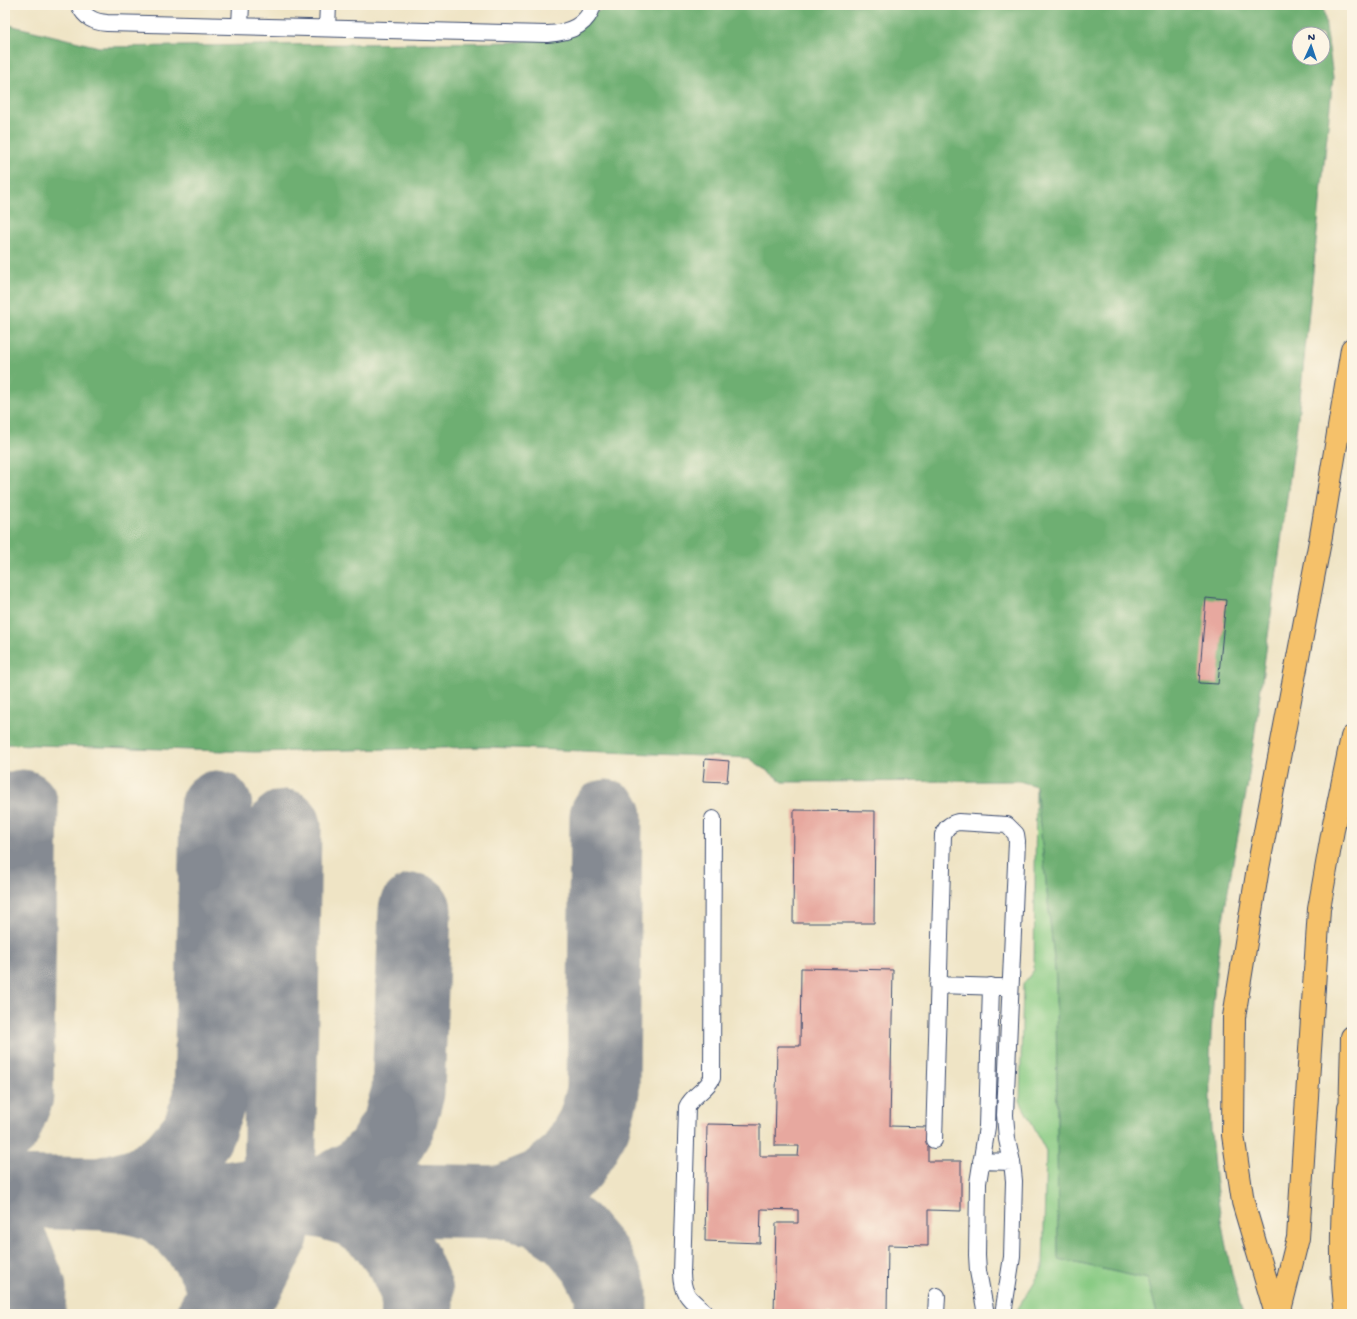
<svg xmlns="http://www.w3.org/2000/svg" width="1357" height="1319" viewBox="0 0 1357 1319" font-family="'Gochi Hand',sans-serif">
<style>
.green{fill:#89cb84;stroke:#527d71}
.forest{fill:#6eaf72;stroke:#446f68;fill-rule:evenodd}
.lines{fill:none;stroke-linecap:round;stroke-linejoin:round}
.taxiway{stroke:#858a92;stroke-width:73}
.building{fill:#e7a89f}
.service-casing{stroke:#3b4a6d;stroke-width:18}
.motorway-casing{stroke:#3b4a6d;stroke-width:24}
.service{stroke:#fff;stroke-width:16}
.motorway{stroke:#f5c16b;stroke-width:22}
</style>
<rect width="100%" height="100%" fill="#fcf5e5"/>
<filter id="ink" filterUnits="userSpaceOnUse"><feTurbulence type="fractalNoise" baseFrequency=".025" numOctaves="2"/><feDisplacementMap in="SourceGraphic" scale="8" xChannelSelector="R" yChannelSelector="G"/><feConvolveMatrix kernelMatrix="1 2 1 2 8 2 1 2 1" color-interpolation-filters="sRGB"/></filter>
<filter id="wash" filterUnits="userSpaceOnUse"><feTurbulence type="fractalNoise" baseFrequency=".012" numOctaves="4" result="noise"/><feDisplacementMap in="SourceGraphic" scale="16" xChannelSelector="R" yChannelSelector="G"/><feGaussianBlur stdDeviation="0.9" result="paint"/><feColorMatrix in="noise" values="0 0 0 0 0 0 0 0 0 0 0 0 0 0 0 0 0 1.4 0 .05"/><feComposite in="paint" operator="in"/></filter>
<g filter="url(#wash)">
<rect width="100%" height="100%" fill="#efe4c5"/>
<!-- green -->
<path class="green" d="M1036,786l20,193 2,280 90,20 9,35h-141l1,-4 26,-42 3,-117 -26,-50 3,-117 11,-14z"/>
<!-- forest -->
<path class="forest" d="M614,5h709l10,72 -35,341 -51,371c-16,81 -32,164 -36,247 -5,94 5,188 32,278h-86l-9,-35 -90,-20 -2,-280 -20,-193 -17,-5 -236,1 -34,-24 -261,-11 -234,5 -249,-8v-720l94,23 421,-5zM1299,34h24v24h-24z"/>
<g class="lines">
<!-- taxiway -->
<path class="taxiway" d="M216,807l-6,292 -13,35 -24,29 -28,19 -44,12c20,2 39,4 57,12 27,13 54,50 64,77 3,9 0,22 0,31
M415,910l-7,182 -9,31 -18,31 -19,19 -31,17 -30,9 26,4 27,8 26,18 23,31 14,32v22
M5,1126l12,-30 5,-290
M5,1192l497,10 38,9 32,22 23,27 16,31v23
M502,1202l42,-17 28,-23 22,-38 9,-32 3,-276
M5,1240l9,9 16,39 -1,26
M214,1314l35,-34 23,-44 7,-37 6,-373"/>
</g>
<g id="blocks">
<!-- building -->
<path class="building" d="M1206,598l20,2 -8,84 -19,-1z
M705,759l24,2 -2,21 -24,-1z
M794,810l81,1 -1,112h-81z
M801,968l92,2 -3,156 38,1v34h33v50l-33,-1v36l-40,-1 -1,69h-113l2,-91h22v-13l-37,-1 -1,34 -55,-2 2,-117 53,1v31h38l1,-10h-24l2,-100h23z"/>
</g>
</g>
<g filter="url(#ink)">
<use href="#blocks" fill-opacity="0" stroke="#3b4a6d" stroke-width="1"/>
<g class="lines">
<defs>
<path id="service" d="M79,5c6,13 15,17 28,18l440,11c20,-1 40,-7 46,-29
M240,25l1,-20
M327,28l1,-23
M938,985l63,2
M934,1140l9,-305c3,-8 7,-11 15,-13l49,3 9,9 1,7 -12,274 2,24 5,23 2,19 -2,76 -9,57
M981,1161l31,1
M707,1314c-16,-15 -24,-16 -25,-40l5,-167c6,-13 20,-17 25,-29l1,-259
M936,1314l1,-18
M986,1314l-8,-43 -1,-16 1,-72 9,-56 4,-141"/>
<path id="motorway" d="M1350,1122l2,-85
M1276,1314l-33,-112 -10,-67 1,-118 23,-143 64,-338 31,-187
M1279,1314l19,-76 21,-329 15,-85 18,-87
M1346,1314c-9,-68 -1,-138 3,-207"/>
</defs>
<!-- service casing -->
<use href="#service" class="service-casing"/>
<!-- motorway casing -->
<use href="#motorway" class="motorway-casing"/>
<!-- service -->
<use href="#service" class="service"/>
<!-- motorway -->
<use href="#motorway" class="motorway"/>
</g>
</g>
<!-- margin -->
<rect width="1357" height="1319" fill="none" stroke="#fcf5e5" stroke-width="20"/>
<!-- north arrow -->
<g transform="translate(1311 46) rotate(3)"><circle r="19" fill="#fcf5e5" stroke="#a2a6af"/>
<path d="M0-3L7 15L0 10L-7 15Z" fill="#1f6fb2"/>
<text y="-6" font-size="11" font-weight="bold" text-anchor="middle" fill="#1b2f5e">N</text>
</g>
</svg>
